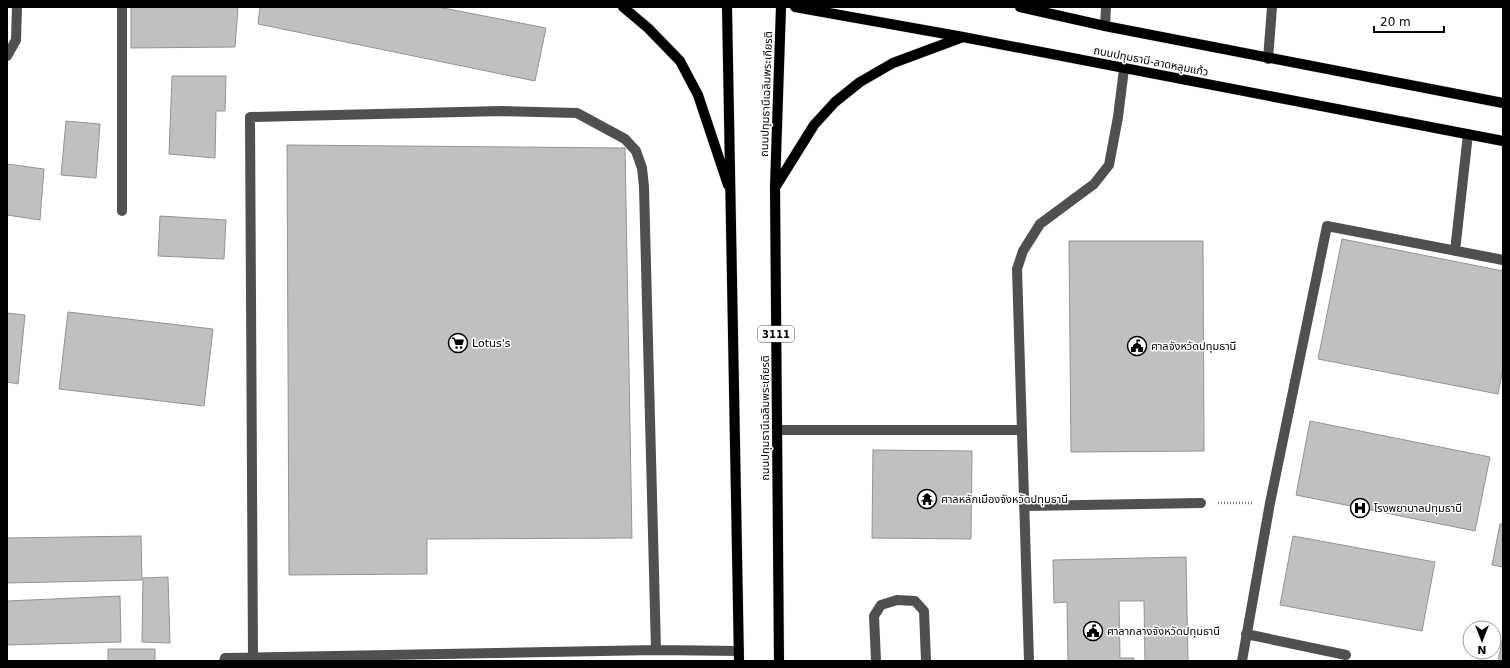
<svg xmlns="http://www.w3.org/2000/svg" width="1510" height="668" viewBox="0 0 1510 668" font-family="'DejaVu Sans','Noto Sans Thai',sans-serif">
<style>
.building{fill:#c0c0c0;stroke:#949494}
.lines{fill:none;stroke-linecap:round;stroke-linejoin:round}
.major-casing{stroke:#dbdbdb;stroke-width:11}
.path{stroke:#727272;stroke-width:2.5;stroke-dasharray:1 2;stroke-linecap:butt}
.minor{stroke:#505050;stroke-width:10}
.major{stroke:#000;stroke-width:10}
.labels{text-anchor:middle;stroke-width:3;stroke-linejoin:round;paint-order:stroke}
.shield{fill:#fff;stroke:#4c4c4c;stroke-width:1}
.shield-label{font-size:10px;font-weight:bold;fill:#000}
.street-label{font-size:11px;fill:#000;stroke:#fff}
.poi-label{font-size:11px;fill:#000;stroke:#fff;text-anchor:start}
</style>
<rect width="100%" height="100%" fill="#fff"/>
<!-- building -->
<path class="building" d="M131,7h107l-3,40 -104,1z
M260,7h178l108,21 -11,53 -277,-57z
M172,76h54l-1,35h-9l-1,47 -46,-4z
M66,121l34,3 -4,54 -35,-3z
M287,145l338,3 7,390 -205,1v35l-138,1z
M7,164l37,5 -4,51 -33,-5z
M160,216l66,4 -2,39 -66,-3z
M1342,239l161,32v97l-5,26 -180,-35z
M1069,241h134l1,210 -133,1z
M68,312l145,17 -9,77 -145,-17z
M7,313l18,2 -7,69 -11,-2z
M1310,421l180,36 -15,74 -179,-36z
M873,450l99,1 -1,88 -99,-1z
M1500,524h3v43l-11,-2z
M141,536l1,44 -135,3v-45z
M1293,536l142,26 -13,69 -142,-26z
M1186,557l2,104h-43l-1,-60h-25l1,57h14v3h-66l-1,-59 -13,1 -1,-43z
M168,577l2,66 -28,-1 1,-64z
M120,596l1,46 -114,3v-44z
M1503,637v24h-5z
M108,649h47v12h-47z"/>
<g class="lines">
<defs>
<path id="major" d="M623,7l25,21 32,33 18,34 30,90
M727,7l12,654
M795,7l168,30 540,104
M1020,7l85,19 398,77
M776,186l38,-61 21,-23 25,-20 33,-19 70,-26
M779,661l-4,-474 6,-180"/>
</defs>
<!-- major casing -->
<use href="#major" class="major-casing"/>
<!-- path -->
<path class="path" d="M1218,503h35"/>
<!-- minor -->
<path class="minor" d="M122,7v204
M1105,26l1,-19
M7,56l9,-16 1,-33
M1268,59l4,-52
M1455,251l13,-117
M777,430h245
M1024,506l177,-3
M1246,634l100,21
M253,658l-3,-541 252,-6 75,2 48,26 11,12 6,17 2,19 12,463
M224,661l1,-3 431,-8 83,1
M876,661l-2,-45 7,-11 16,-5 18,1 9,10 2,50
M1029,661l-12,-392 6,-18 17,-27 54,-40 15,-19 9,-48 6,-48
M1242,661l28,-158 57,-277 176,34"/>
<!-- major -->
<use href="#major" class="major"/>
</g>
<!-- icons -->
<defs>
<symbol id="supermarket-ring" viewBox="-11 -11 22 22"><circle r="9.5" fill="#fff" stroke="#000" stroke-width="1.5"/><path d="M-6-5.5h2.5l.6 2H6L4.5 2H-2.5L-4.4-4H-6ZM-1.5 3.2a1.3 1.3 0 1 0 .1 0ZM3 3.2a1.3 1.3 0 1 0 .1 0Z" fill="#000"/></symbol>
<symbol id="civic-ring" viewBox="-11 -11 22 22"><circle r="9.5" fill="#fff" stroke="#000" stroke-width="1.5"/><path d="M-.6-6.5H3V-4.5H.6V-3L4-1V1h2V6H-6V1h2V-1L-.6-3ZM-1.2 2.5V6h2.4V2.5Z" fill="#000"/></symbol>
<symbol id="temple-ring" viewBox="-11 -11 22 22"><circle r="9.5" fill="#fff" stroke="#000" stroke-width="1.5"/><path d="M0-6L5-2H3V0L6.5 2.5H4V6H1.5V3h-3V6H-4V2.5H-6.5L-3 0V-2H-5Z" fill="#000"/></symbol>
<symbol id="hospital-ring" viewBox="-11 -11 22 22"><circle r="9.5" fill="#fff" stroke="#000" stroke-width="1.5"/><path d="M-5-5h3v3.5h4V-5h3V5h-3V1.5h-4V5h-3Z" fill="#000"/></symbol>
</defs>
<g fill-rule="evenodd">
<use href="#supermarket-ring" x="447" y="332" width="22" height="22"/>
<use href="#civic-ring" x="1126" y="335" width="22" height="22"/>
<use href="#temple-ring" x="916" y="488" width="22" height="22"/>
<use href="#hospital-ring" x="1349" y="497" width="22" height="22"/>
<use href="#civic-ring" x="1082" y="620" width="22" height="22"/>
</g>
<g class="labels">
<!-- shield labels -->
<rect class="shield" x="758" y="326" width="36" height="16" rx="3"/>
<g class="shield-label">
<text x="776" y="338">3111</text>
</g>
<!-- street labels -->
<g class="street-label">
<text transform="translate(1151 61) rotate(11)" y="4">ถนนปทุมธานี-ลาดหลุมแก้ว</text>
<text transform="translate(766 94) rotate(-88)" y="4">ถนนปทุมธานีเฉลิมพระเกียรติ</text>
<text transform="translate(765 418) rotate(-90)" y="4">ถนนปทุมธานีเฉลิมพระเกียรติ</text>
</g>
<!-- poi labels -->
<g class="poi-label">
<text x="472" y="347">Lotus's</text>
<text x="1151" y="350">ศาลจังหวัดปทุมธานี</text>
<text x="941" y="503">ศาลหลักเมืองจังหวัดปทุมธานี</text>
<text x="1374" y="512">โรงพยาบาลปทุมธานี</text>
<text x="1107" y="635">ศาลากลางจังหวัดปทุมธานี</text>
</g>
</g>
<!-- border -->
<rect width="1510" height="668" fill="none" stroke="#000000" stroke-width="16"/>
<!-- north arrow -->
<g transform="translate(1482 640) rotate(180)"><circle r="19" fill="#ffffff" stroke="#999999"/>
<path d="M0-3L7 15L0 10L-7 15Z" fill="#000000"/>
<text y="-6" font-size="11" font-weight="bold" text-anchor="middle" fill="#000000">N</text>
</g>
<!-- scale -->
<path d="M1374 26v6h70v-6" fill="none" stroke="#000000" stroke-width="2"/>
<text x="1380" y="26" font-size="12" fill="#000000" stroke="#ffffff" stroke-width="3" paint-order="stroke">20 m</text>
</svg>
